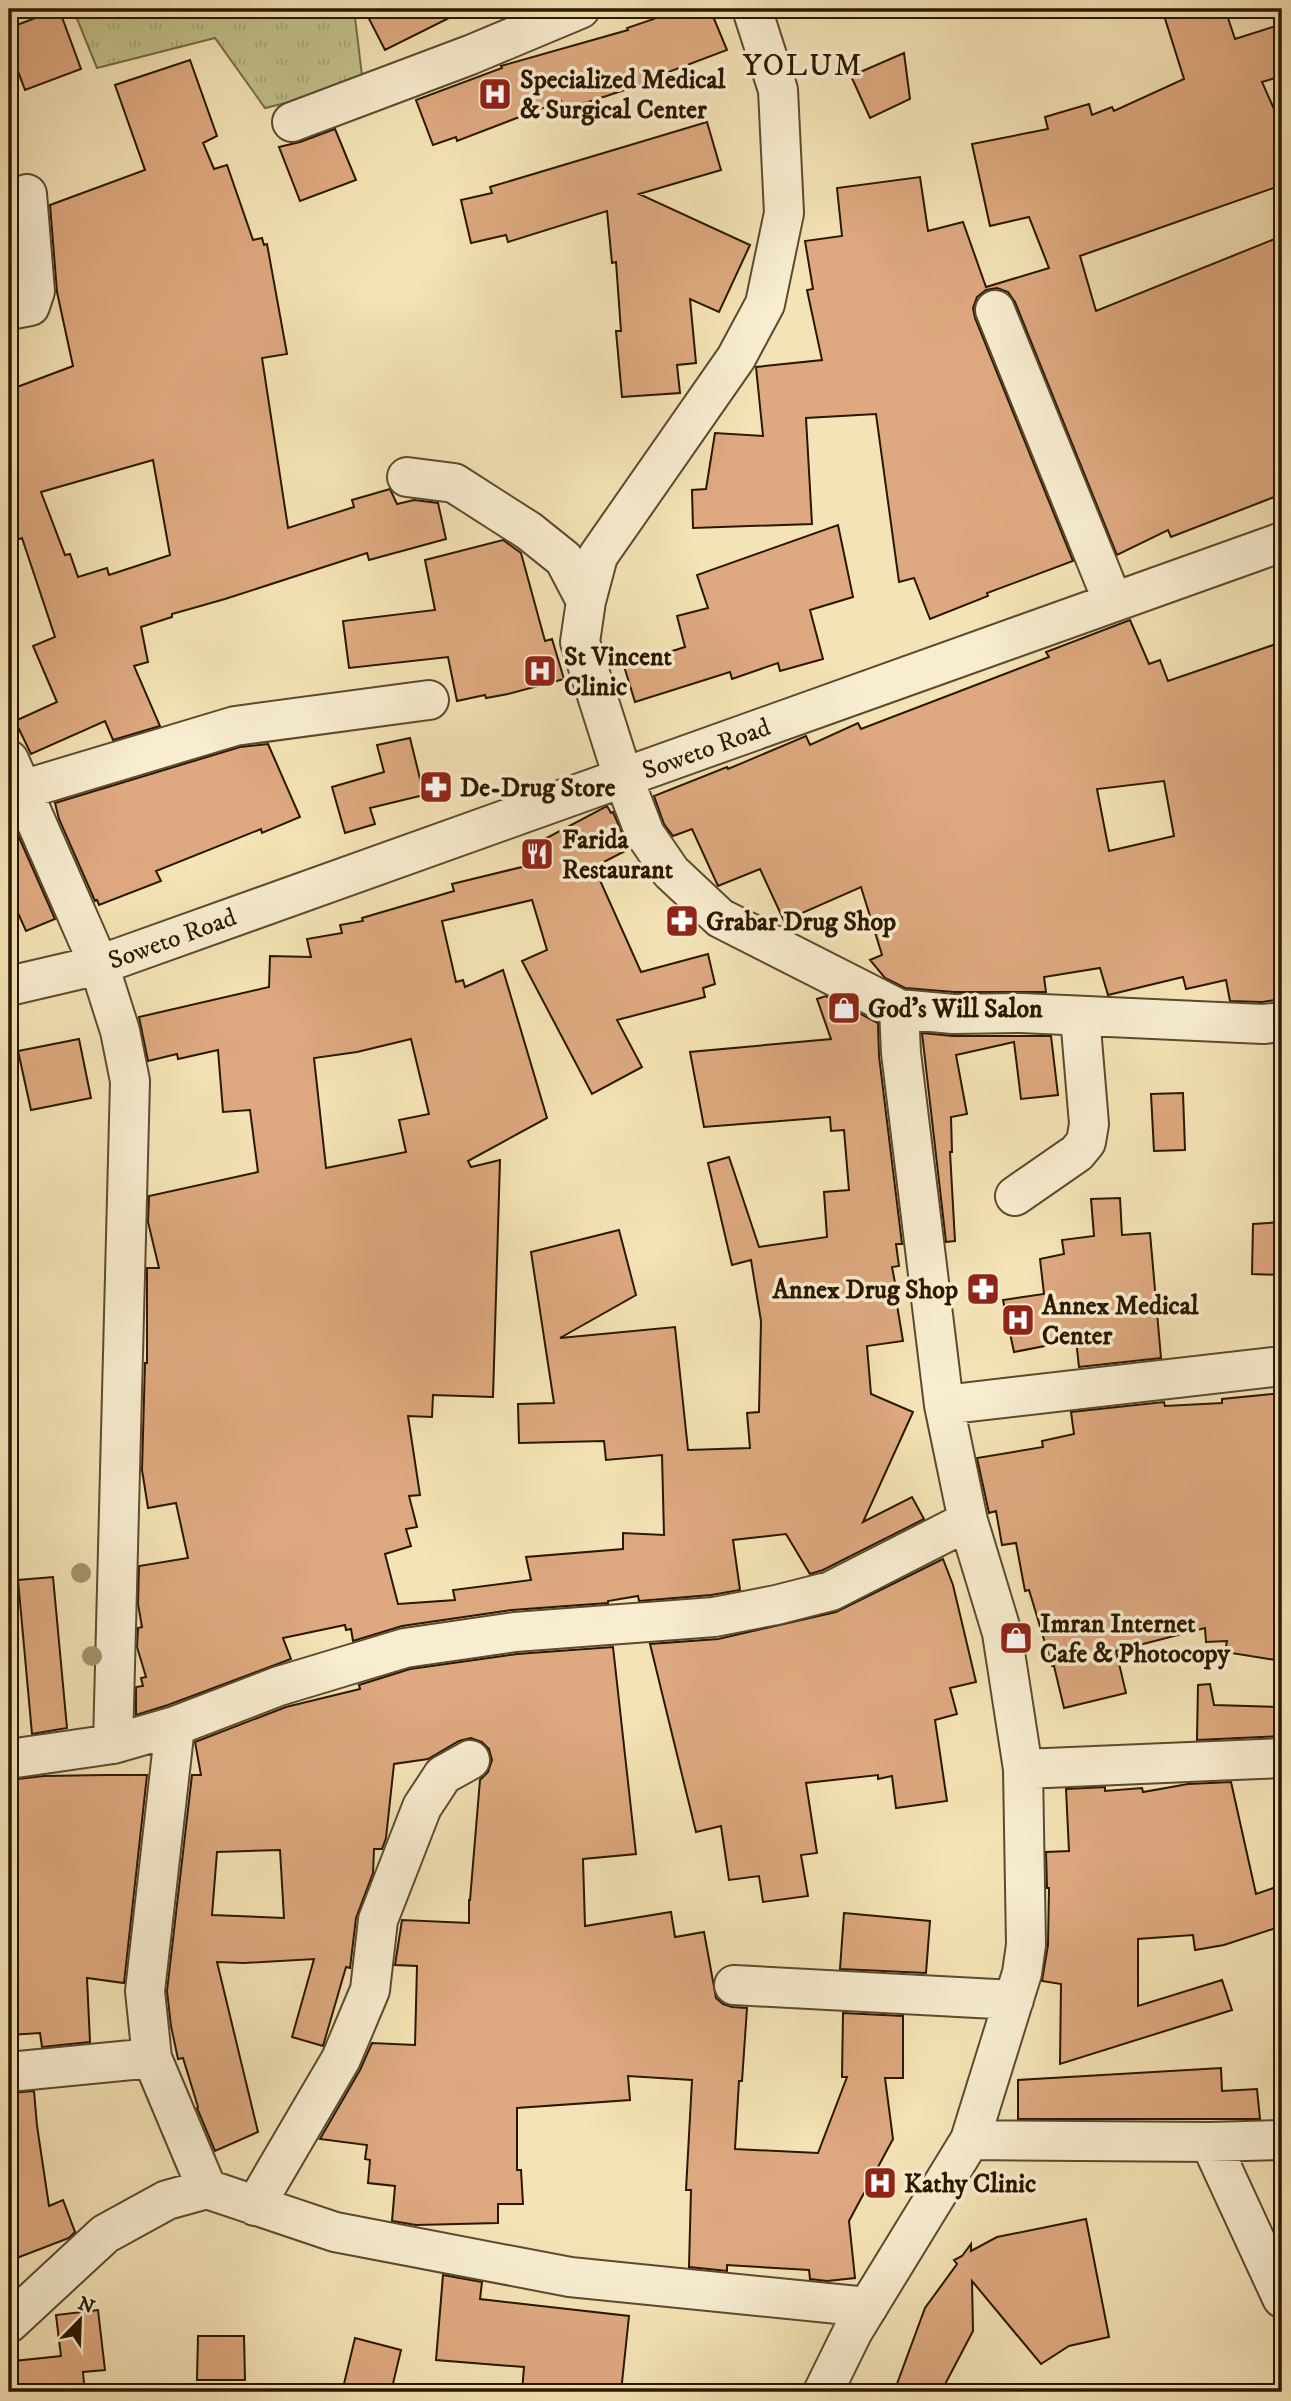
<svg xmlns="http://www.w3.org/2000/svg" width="1291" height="2401" viewBox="0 0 1291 2401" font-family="'IM FELL DW Pica',serif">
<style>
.grass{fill:url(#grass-tufts);stroke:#766c45;stroke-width:2}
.building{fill:#dea980;stroke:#2a1701;stroke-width:2;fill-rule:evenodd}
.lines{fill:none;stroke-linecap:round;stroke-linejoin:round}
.minor-casing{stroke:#5c4a2e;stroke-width:42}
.minor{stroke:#f8edd0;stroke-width:38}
.tree{fill:#a2936d}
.labels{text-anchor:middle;stroke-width:7;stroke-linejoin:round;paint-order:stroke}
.poi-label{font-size:26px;font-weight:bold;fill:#2a1701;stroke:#f8edd0;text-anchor:start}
.street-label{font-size:26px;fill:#2a1701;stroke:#f8edd0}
.quarter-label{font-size:30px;letter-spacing:2px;fill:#2a1701;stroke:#f8edd0}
</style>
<defs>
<pattern id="grass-tufts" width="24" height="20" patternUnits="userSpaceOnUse" patternTransform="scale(1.75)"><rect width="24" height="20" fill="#c2c189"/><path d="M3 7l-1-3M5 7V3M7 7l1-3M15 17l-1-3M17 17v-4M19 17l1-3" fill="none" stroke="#a7a574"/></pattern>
</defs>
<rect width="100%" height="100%" fill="#f4e3b6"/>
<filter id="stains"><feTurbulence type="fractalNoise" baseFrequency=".00286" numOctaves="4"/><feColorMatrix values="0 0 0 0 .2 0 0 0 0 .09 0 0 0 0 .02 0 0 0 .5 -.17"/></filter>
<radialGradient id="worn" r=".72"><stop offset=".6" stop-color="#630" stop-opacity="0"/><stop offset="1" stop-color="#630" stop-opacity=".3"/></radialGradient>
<!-- grass -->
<path class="grass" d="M73,9h281l9,75 -98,24 -50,-70 -118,30z"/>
<!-- building -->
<path class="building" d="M59,9l22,60 -56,21 -16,-43v-19z
M364,9h103l-82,41z
M650,9h60l17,41 -64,24 1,3 -100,33 -3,-9 -104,40 -1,-4 -23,8 -17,-45 86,-32 -1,-2 127,-36 -1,-2 27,-9z
M1162,9h63l10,30 47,-15v52l-20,6 20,45v58l-202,71 16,55 186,-75v258l-111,43 -3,-7 -51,25 -102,-253 -7,-10 -11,-4 -11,2 -9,7 -4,11 2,10 98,243 -86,32 1,3 -58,23 -16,-41 -15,4 -23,-168 -70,4 6,106 -119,4 -1,-38 14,-1 9,-56 48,3 -7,-69 66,-7 -15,-70 6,-1 -8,-48 37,-5 -5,-48 83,-11 8,54 35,-9 23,65 63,-19 -20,-51 -39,9 -18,-82 76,-15 -3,-12 44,-13 3,11 20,-8 2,4 70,-32z
M904,53l6,46 -40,19 -19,-42z
M190,60l27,76 -14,7 11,26 13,-4 26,75 9,-2 2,7 3,-1 20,110 -25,4 26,170 66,-21 -2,-7 38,-11 7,15 17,-4 24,3 8,36 -77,21 -2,-7 -142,46 -53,15v3l-31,10 7,35 -14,4 26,60 -47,14 -8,-19 -74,33 -16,-33 42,-19 -24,-56 22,-9 -33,-99 -6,2 -7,-20v-130l64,-24 -16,-74 -7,-87 95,-35 -30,-85zM153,460l17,95 -61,20 -2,-7 -29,9 -8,-23 -5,1 -24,-63z
M707,122l14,48 -82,24 111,51 -31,67 -29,-13 6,64 -19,2 3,28 -58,4 -6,-66h5l-5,-69 -4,1 -5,-52 -99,31 -2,-7 -35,8 -10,-43 31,-7 -2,-6z
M335,129l21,51 -56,21 -21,-54 21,-5z
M838,525l15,72 -43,13 13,49 -43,12 -2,-8 -46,16 -2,-7 -95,30 -11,-36 61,-19 -8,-31 31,-8 -11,-33z
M503,540l18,13 24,88 7,-2 12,40 -56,15 -22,4 -1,-3 -28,6 -9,-44 -99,11 -6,-47 92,-11 -10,-50z
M1130,620l19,44 11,-4 8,21 114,-39v357l-20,3 -32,-1 -4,-21 -40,9 -3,-12 -75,18 -8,-27 -56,9 2,15h-92l-49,-4 -20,-10 -15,-18 12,-5 -21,-68 -77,34 -24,-52 -42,17 -26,-57 -19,7 -9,-12 -10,-28 73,-29 1,2 78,-33 4,9 48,-22 3,6 188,-72 -3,-5zM1164,781l10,55 -65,15 -12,-62z
M410,738l14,57 -54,13 5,16 -30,9 -13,-46 52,-15 -7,-27z
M268,744l32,73 -38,16 -1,-4 -105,42 5,10 -62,24 -2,-5 -2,1 -36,-82 -4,-16 185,-56z
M607,806l4,7 2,-1 16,37 -35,18 47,105 67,-18 7,30 -12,4 2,9 -88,23 25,47 -50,27 -70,-133 25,-11 -15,-50 -90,21 14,61 7,-2 2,7 38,-17 44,148 -79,43 3,6 29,-7 -7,237 -60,-2 -1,22 -24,-1 12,79 -11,1 8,31 -11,2 5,17 -26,8 13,50 57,-4 -2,-10 78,-10 -5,-23 97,-8v-16l41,2 -2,-80 -56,5 -2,-19 -85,2 -1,-39 36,-1 -23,-151 88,-22 17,65 -76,43 115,-11 13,123 62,-2 -3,-35 12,-1 2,-91 -10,-61 -19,5 -24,-102 21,-6 30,90 68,-10 -3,-45 25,-2 -5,-60 -13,1 -1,-14 -126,10 -14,-75 141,-13 -14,-40 9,-3 52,27 1,33 23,188h-6l3,22 -7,1 7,37 -2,1 6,36 -36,5 4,48 42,18 -50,110 49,-25 12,22 -101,51 -13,4 -24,-40 -53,6 7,50 -29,5 -72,6 -1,-5 -30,5v2l-96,7 -110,16 -49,15 -2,-12 -5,1 -1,-5 -62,13 8,21 -123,46 -32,10v-28l7,-1 -2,-8 5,-1 -9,-30 1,-19 4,-1 -4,-23 1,-38 49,-8 -12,-55 -28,5 -6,-38 3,-107h2v-95h12l-11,-46 1,-26 109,-24 -8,-62 -27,2 -5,-62 -40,9 -1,-5 -29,7 -9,-44 130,-30 1,-31 41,1 -4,-18 35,-6 -2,-8 23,-4 -1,-3 92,-27 -2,-7 78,-19 -8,-14zM411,1039l18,75 -30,6 7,32 -80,16 -12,-110 43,-6z
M18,835l37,84 -29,12 -17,-38v-55z
M922,1033l31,3h98l7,59 -37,4 -7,-57 -58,13 11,59 -16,3 1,35h-2l5,89 -9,1z
M79,1039l12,59 -60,12 -13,-59z
M1183,1093l2,57 -31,1 -3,-57z
M1120,1198l2,37 28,-2 11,125 -82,9 -3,-27 -62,12 -11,-52 41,-6 -4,-35 24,-5 -2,-14 32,-4 -3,-37z
M1282,1222v53l-30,-1 1,-50z
M1282,1393v268l-57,-9 2,-11 -21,1 -1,-14 -89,23 10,42 -62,15 -10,-42h-2l-23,-76 -4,1 -9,-48 -14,2 -6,-34 -7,2 -12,-55 66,-11 -1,-6 32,-7 -3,-22 93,-10 1,4 57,-3v-4z
M943,1559l10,26 23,97 -26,6 7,26 -22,6 12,81 -51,7 -4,-32 -14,3v-4l-72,8 11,70 -16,2 7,41 -45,6 -4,-26 -30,4 -8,-54 -25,6 -46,-188 68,-5 118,-27z
M53,1577l14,151 -35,6 -14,-154z
M613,1647l23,207 -53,5 2,67 86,-14 4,25 29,-5 12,66 7,6 9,3 15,1 -5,73h-3l-4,68 83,4 29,-76h-5l1,-64 60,3v62h-18l8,61 -44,82 6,57 -28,3 -17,-2 -1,-9 -82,-5v6l-38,-4 2,-77h-5l6,-110 -64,-4 2,24 -113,8v62h4l2,34h-25v19l-82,2 -24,-4 3,-35 -27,-3 2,-23 -5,-1 2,-14 -47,-6 40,-69 12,-27 43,2 2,-79 -22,-1 7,-45 67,3v-23h1l10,-120 8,-8 4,-12 -3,-11 -7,-7 -11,-4 -12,3 -31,18 -34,5 -8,74 -4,11h-8l-1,24 -17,45 -6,50 -4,-1 -23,79 -31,-9 22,-78 -70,4 -27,-1 41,170 -43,19 -18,-43 1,-1 -15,-49 -5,1 -7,-33 -4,-35 25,-216h9l-6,-33 91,-35 74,-18 -1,-4 51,-16 107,-15zM280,1850l4,68 -72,-3 5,-63z
M1210,1684l4,21 68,2v29l-85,4 1,-55z
M105,1775h42l-23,208 -37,-5 3,64 -48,5 -2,-14 -31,2v-255l35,-4z
M1231,1782l25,112 26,-9v41l-58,19 -29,5 -2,-15 -55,4v67l84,-26 10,30 -172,54 1,-80 -19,-3 6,-36 1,-57h-2l-1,-36 23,-1 -3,-62 39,-2v4l37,-3 1,4 45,-8z
M844,1913l86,8 -4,52 -86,-4z
M1221,2068l1,23 35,-2 3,30h-242v-39z
M34,2091l3,35 12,80 14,-6 12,32 -6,6 -60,23v-168z
M1086,2219l23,118 -40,9 -28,18 -69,-83 1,50 -32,61h-47l31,-84 32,-44 -3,-4 8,-4 9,-12v7l26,-14z
M443,2275l39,7 -2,17 149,17 -8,76h-99l2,-25 -88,-7z
M98,2310l7,60 -22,2 1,12 -67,8 -3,-31 47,-5 -5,-41z
M198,2336h46l1,44h-48z
M355,2338l46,12 -10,42h-28l-20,-4z"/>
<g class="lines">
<defs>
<path id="minor" d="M752,9l26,81 6,123 -19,91 -29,54 -138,198 -12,45 -6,41 43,135 22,57 26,38 49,46 179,91 2,44 43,352 24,116 34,112 21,136 3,176 -4,28 -52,167 -117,191 -30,61
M292,122l178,-67 110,-46
M9,310l21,-4 5,-15 -8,-97
M995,310l118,292
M407,477l47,6 75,48 35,28 22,42
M9,760l90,205 21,66 10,50 -17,663
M22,790l213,-64 194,-26
M9,986l90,-21 1183,-423
M899,1009l54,5 68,-1 242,11 19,-2
M1015,1196l62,-43 9,-11 3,-18 -9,-108
M944,1405l338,-39
M175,1726l-30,265 7,67 55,131
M9,1759l104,-15 62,-18 104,-40 126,-38 110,-16 199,-15 62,-12 55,-14 137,-70
M1023,1769l259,-11
M734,1985l280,15
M9,2072l143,-14
M970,2140l240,2 72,-2
M1210,2142l72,156
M255,2206l86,-147 29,-69 8,-70 44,-113 21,-32 27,-15
M9,2323l96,-89 62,-34 40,-11 128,43 235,45 298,30"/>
</defs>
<!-- minor casing -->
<use href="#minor" class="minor-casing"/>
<!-- minor -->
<use href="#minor" class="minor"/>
</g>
<!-- trees -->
<g class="tree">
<circle cx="81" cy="1573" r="10"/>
<circle cx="92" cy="1656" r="10"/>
</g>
<!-- icons -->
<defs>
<symbol id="hospital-square" viewBox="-11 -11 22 22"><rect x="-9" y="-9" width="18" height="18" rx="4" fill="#8f2418" stroke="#f8edd0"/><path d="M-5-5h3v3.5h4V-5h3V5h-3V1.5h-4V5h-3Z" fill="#fff"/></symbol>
<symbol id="pharmacy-square" viewBox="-11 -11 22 22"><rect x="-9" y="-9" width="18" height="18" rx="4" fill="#8f2418" stroke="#f8edd0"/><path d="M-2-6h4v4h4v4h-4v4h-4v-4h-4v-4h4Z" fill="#fff"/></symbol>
<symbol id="restaurant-square" viewBox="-11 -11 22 22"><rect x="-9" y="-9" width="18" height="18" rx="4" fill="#8f2418" stroke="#f8edd0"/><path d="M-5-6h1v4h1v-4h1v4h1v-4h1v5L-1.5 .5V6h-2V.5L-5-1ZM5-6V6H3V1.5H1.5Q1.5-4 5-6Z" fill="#fff"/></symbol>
<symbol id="shop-square" viewBox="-11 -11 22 22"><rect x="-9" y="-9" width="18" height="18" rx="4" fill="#8f2418" stroke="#f8edd0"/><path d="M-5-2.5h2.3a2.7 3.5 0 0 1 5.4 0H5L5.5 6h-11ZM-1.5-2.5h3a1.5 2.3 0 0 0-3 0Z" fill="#fff"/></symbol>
</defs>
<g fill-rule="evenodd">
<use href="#hospital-square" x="476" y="75" width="38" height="38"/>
<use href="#hospital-square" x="521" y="652" width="38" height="38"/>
<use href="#pharmacy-square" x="417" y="768" width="38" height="38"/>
<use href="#restaurant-square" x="518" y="835" width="38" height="38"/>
<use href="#pharmacy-square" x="663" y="902" width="38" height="38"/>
<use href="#shop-square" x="825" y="989" width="38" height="38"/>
<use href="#pharmacy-square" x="964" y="1270" width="38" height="38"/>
<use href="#hospital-square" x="999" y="1301" width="38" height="38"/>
<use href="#shop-square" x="997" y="1619" width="38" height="38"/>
<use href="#hospital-square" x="861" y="2164" width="38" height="38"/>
</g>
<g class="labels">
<!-- poi labels -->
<g class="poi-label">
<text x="520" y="88">Specialized Medical<tspan x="520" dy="30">&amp; Surgical Center</tspan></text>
<text x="564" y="665">St Vincent<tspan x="564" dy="30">Clinic</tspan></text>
<text x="460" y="796">De-Drug Store</text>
<text x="562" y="848">Farida<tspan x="562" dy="30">Restaurant</tspan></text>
<text x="706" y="930">Grabar Drug Shop</text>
<text x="868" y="1017">God's Will Salon</text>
<text x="958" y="1298" text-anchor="end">Annex Drug Shop</text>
<text x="1042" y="1314">Annex Medical<tspan x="1042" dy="30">Center</tspan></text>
<text x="1040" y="1632">Imran Internet<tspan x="1040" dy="30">Cafe &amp; Photocopy</tspan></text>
<text x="904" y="2192">Kathy Clinic</text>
</g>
<!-- street labels -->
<g class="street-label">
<text transform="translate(706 748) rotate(-20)" y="9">Soweto Road</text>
<text transform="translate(172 938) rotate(-20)" y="9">Soweto Road</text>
</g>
<!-- quarter labels -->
<g class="quarter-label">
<text x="803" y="75">YOLUM</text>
</g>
</g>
<!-- margin -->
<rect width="1291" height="2401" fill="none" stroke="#f4e3b6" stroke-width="35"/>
<rect x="10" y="10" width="1270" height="2380" fill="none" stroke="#2a1701" stroke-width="3.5"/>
<rect x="18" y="18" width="1256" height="2366" fill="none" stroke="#2a1701" stroke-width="2"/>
<!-- north arrow -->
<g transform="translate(80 2320) rotate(23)" stroke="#f8edd0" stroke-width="5" paint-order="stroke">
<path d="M0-5L12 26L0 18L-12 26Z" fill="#2a1701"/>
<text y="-10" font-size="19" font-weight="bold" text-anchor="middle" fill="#2a1701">N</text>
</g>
<rect width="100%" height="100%" filter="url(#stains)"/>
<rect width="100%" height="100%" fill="url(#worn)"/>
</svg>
